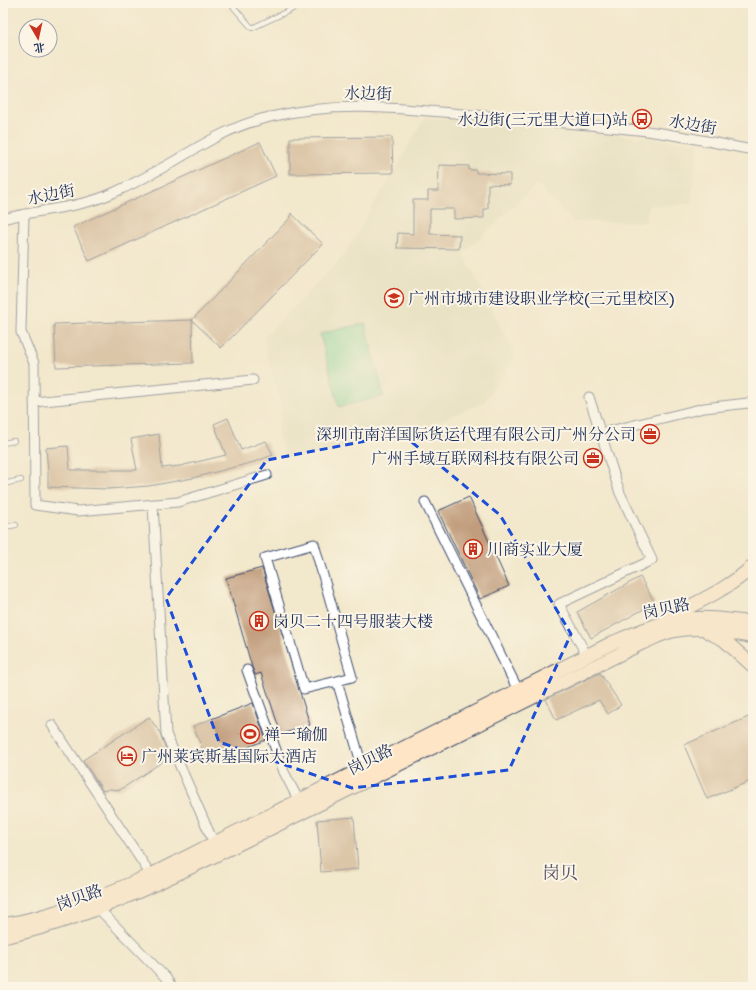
<svg xmlns="http://www.w3.org/2000/svg" width="756" height="990" viewBox="0 0 756 990" font-family="'IM FELL DW Pica','Noto Serif SC',serif">
<style>
.built{fill:#e0dcbb}
.green{fill:#7ad39a;stroke:#4a817c}
.building{fill:#c19d7d}
.lines{fill:none;stroke-linecap:round;stroke-linejoin:round}
.service-casing{stroke:#3b4b6e;stroke-width:6}
.minor-casing{stroke:#3b4b6e;stroke-width:11}
.secondary-casing{stroke:#3b4b6e;stroke-width:15}
.service{stroke:#fff;stroke-width:4.5}
.minor{stroke:#fff;stroke-width:9}
.secondary{stroke:#fde5c5;stroke-width:13}
.marked{fill:none;stroke:#1d4ed8;stroke-width:3;stroke-dasharray:8 5;stroke-linejoin:round}
.labels{text-anchor:middle;stroke-width:4;stroke-linejoin:round;paint-order:stroke}
.street-label{font-size:16px;fill:#1b2f5e;stroke:#fcf5e5}
.poi-label{font-size:16px;fill:#1b2f5e;stroke:#fcf5e5;text-anchor:start}
.quarter-label{font-size:18px;fill:#555669;stroke:#fcf5e5}
</style>
<rect width="100%" height="100%" fill="#fcf5e5"/>
<filter id="ink" filterUnits="userSpaceOnUse"><feTurbulence type="fractalNoise" baseFrequency=".025" numOctaves="2"/><feDisplacementMap in="SourceGraphic" scale="8" xChannelSelector="R" yChannelSelector="G"/><feConvolveMatrix kernelMatrix="1 2 1 2 8 2 1 2 1" color-interpolation-filters="sRGB"/></filter>
<filter id="wash" filterUnits="userSpaceOnUse"><feTurbulence type="fractalNoise" baseFrequency=".012" numOctaves="4" result="noise"/><feDisplacementMap in="SourceGraphic" scale="16" xChannelSelector="R" yChannelSelector="G"/><feGaussianBlur stdDeviation="0.9" result="paint"/><feColorMatrix in="noise" values="0 0 0 0 0 0 0 0 0 0 0 0 0 0 0 0 0 1.4 0 .05"/><feComposite in="paint" operator="in"/></filter>
<g filter="url(#wash)">
<rect width="100%" height="100%" fill="#f2e8cc"/>
<!-- built -->
<path class="built" d="M425,117l274,26 -8,61 -43,1 -2,17h-73l-36,-38 -74,69 53,103 -32,46 -65,27 -68,15 -23,9 -43,4 -8,-25 5,-23 -19,-71 79,-81 51,-84z"/>
<!-- green -->
<path class="green" d="M365,323l19,73 -45,11 -19,-73z"/>
<g id="blocks">
<!-- building -->
<path class="building" d="M392,137l1,36 -103,1v-36z
M260,142l16,34 -187,85 -16,-34z
M439,165l30,1v4h7v3l34,1v11l-22,-1v25h-4v9l-30,1v-10h-24v25l30,1 -1,14 -62,-1 1,-15 15,1v-34h15v-9h10z
M291,213l32,31 -102,104 -29,-28 99,-103z
M192,320l1,43 -137,4 -2,-43z
M228,418l13,32 25,-9 7,14 -19,7 -61,16 -44,8 -41,3 -60,-2v-15l-2,-24 22,-2 2,24h67l-6,-31 28,-5 3,34 18,-2 46,-11 -12,-31z
M469,497l40,89 -29,13 -42,-88z
M262,568l48,157 -29,9 -20,-61 -6,2 -3,-8 -26,-89z
M640,577l15,26 -64,35 -14,-26z
M600,673l21,32 -13,9 -9,-14 -43,20 -10,-21z
M253,703l13,37 -58,23 -15,-37z
M753,715v65l-46,19 -23,-54z
M149,717l11,16 6,17 -2,1 -2,11 -42,28 -11,-1 -6,2 -20,-31z
M354,817l4,52 -37,3 -4,-52z"/>
</g>
</g>
<g filter="url(#ink)">
<use href="#blocks" fill-opacity="0" stroke="#3b4b6e" stroke-width="1"/>
<g class="lines">
<defs>
<path id="service" d="M230,3l22,25 53,-25
M3,443l11,-2
M3,484l18,-4
M3,527l13,-2"/>
<path id="minor" d="M24,214l-3,118 13,31 1,142 43,6 100,-9 89,-27
M3,219c36,-10 75,-10 110,-26 20,-9 39,-19 58,-30 32,-19 62,-38 99,-46 71,-18 144,-7 217,-1 50,5 101,8 151,14 39,4 77,13 115,20
M34,402l219,-22
M601,433l103,-25 44,-5 5,1
M425,502l93,188
M153,504l13,230 50,114
M587,656l-28,-52 93,-44 -32,-67 -31,-96
M247,670l37,102 17,33
M337,681l15,-4 -38,-133 -49,14 39,131 33,-8 26,88
M52,725l101,153
M95,905l71,73 6,9"/>
<path id="secondary" d="M666,619c29,-16 63,-30 87,-53
M708,632l15,7 30,27
M3,925c52,-9 100,-29 148,-50l461,-232c23,-10 45,-20 70,-23 23,-4 48,0 71,3
M3,937c95,-20 181,-67 268,-109 124,-61 247,-124 371,-185 10,-4 21,-10 31,-12 27,-6 54,0 80,6"/>
</defs>
<!-- service casing -->
<use href="#service" class="service-casing"/>
<!-- minor casing -->
<use href="#minor" class="minor-casing"/>
<!-- secondary casing -->
<use href="#secondary" class="secondary-casing"/>
<!-- service -->
<use href="#service" class="service"/>
<!-- minor -->
<use href="#minor" class="minor"/>
<!-- secondary -->
<use href="#secondary" class="secondary"/>
</g>
</g>
<!-- marked area -->
<path d="M0 0H756V990H0ZM402,434l98,81 71,119 -62,136 -157,18 -133,-46 -53,-144 101,-138z" fill="#f2e8cc" fill-opacity=".55" fill-rule="evenodd"/>
<path class="marked" d="M402,434l98,81 71,119 -62,136 -157,18 -133,-46 -53,-144 101,-138z"/>
<!-- icons -->
<defs>
<symbol id="bus-ring" viewBox="-11 -11 22 22"><circle r="9.5" fill="#fcf5e5" stroke="#c8321e" stroke-width="1.5"/><path d="M-5-6H5V4H4V6H2V4H-2V6H-4V4H-5ZM-3.5-4V0h7V-4ZM-3.5 1.2v1.5H-2V1.2ZM2 1.2v1.5H3.5V1.2Z" fill="#c8321e"/></symbol>
<symbol id="school-ring" viewBox="-11 -11 22 22"><circle r="9.5" fill="#fcf5e5" stroke="#c8321e" stroke-width="1.5"/><path d="M0-5L7-2L0 1L-7-2ZM-4 1L0 2.5L4 1V4Q0 6-4 4Z" fill="#c8321e"/></symbol>
<symbol id="office-ring" viewBox="-11 -11 22 22"><circle r="9.5" fill="#fcf5e5" stroke="#c8321e" stroke-width="1.5"/><path d="M-6-3h4V-5.5h4V-3h4V5H-6ZM-1-4.5V-3h2v-1.5ZM-6 0V1H6V0Z" fill="#c8321e"/></symbol>
<symbol id="building-ring" viewBox="-11 -11 22 22"><circle r="9.5" fill="#fcf5e5" stroke="#c8321e" stroke-width="1.5"/><path d="M-4-6H4V6H1V3H-1V6H-4ZM-2.5-4.3h1.7v1.8h-1.7ZM.8-4.3h1.7v1.8H.8ZM-2.5-1h1.7V.8h-1.7ZM.8-1h1.7V.8H.8Z" fill="#c8321e"/></symbol>
<symbol id="stadium-ring" viewBox="-11 -11 22 22"><circle r="9.5" fill="#fcf5e5" stroke="#c8321e" stroke-width="1.5"/><path d="M0-5a6.5 5 0 1 0 0 10a6.5 5 0 1 0 0-10ZM-3.5-1.8h7v3.6h-7Z" fill="#c8321e"/></symbol>
<symbol id="hotel-ring" viewBox="-11 -11 22 22"><circle r="9.5" fill="#fcf5e5" stroke="#c8321e" stroke-width="1.5"/><path d="M-6-4.5h1.5V1H6V5H4.5V3h-9V5H-6ZM-4 0a1.8 1.8 0 1 1 3.6 0ZM.5 0V-2.5h3Q6-2.5 6 0Z" fill="#c8321e"/></symbol>
</defs>
<g fill-rule="evenodd">
<use href="#bus-ring" x="631" y="108" width="22" height="22"/>
<use href="#school-ring" x="383" y="287" width="22" height="22"/>
<use href="#office-ring" x="639" y="423" width="22" height="22"/>
<use href="#office-ring" x="582" y="447" width="22" height="22"/>
<use href="#building-ring" x="462" y="538" width="22" height="22"/>
<use href="#building-ring" x="248" y="610" width="22" height="22"/>
<use href="#stadium-ring" x="239" y="723" width="22" height="22"/>
<use href="#hotel-ring" x="116" y="745" width="22" height="22"/>
</g>
<g class="labels">
<!-- street labels -->
<g class="street-label">
<text transform="translate(368 93) rotate(1)" y="6">水边街</text>
<text transform="translate(693 124) rotate(10)" y="6">水边街</text>
<text transform="translate(51 194) rotate(-11)" y="6">水边街</text>
<text transform="translate(666 608) rotate(-12)" y="6">岗贝路</text>
<text transform="translate(370 759) rotate(-27)" y="6">岗贝路</text>
<text transform="translate(79 897) rotate(-20)" y="6">岗贝路</text>
</g>
<!-- poi labels -->
<g class="poi-label">
<text x="628" y="125" text-anchor="end">水边街(三元里大道口)站</text>
<text x="408" y="304">广州市城市建设职业学校(三元里校区)</text>
<text x="636" y="440" text-anchor="end">深圳市南洋国际货运代理有限公司广州分公司</text>
<text x="579" y="464" text-anchor="end">广州手域互联网科技有限公司</text>
<text x="487" y="555">川商实业大厦</text>
<text x="273" y="627">岗贝二十四号服装大楼</text>
<text x="264" y="740">禅一瑜伽</text>
<text x="141" y="762">广州莱宾斯基国际大酒店</text>
</g>
<!-- quarter labels -->
<g class="quarter-label">
<text x="560" y="879">岗贝</text>
</g>
</g>
<!-- margin -->
<rect width="756" height="990" fill="none" stroke="#fcf5e5" stroke-width="16"/>
<!-- north arrow -->
<g transform="translate(38 38) rotate(171)"><circle r="19" fill="#fcf5e5" stroke="#a2a6af"/>
<path d="M0-3L7 15L0 10L-7 15Z" fill="#c8321e"/>
<text y="-6" font-size="11" font-weight="bold" text-anchor="middle" fill="#1b2f5e">北</text>
</g>
</svg>
